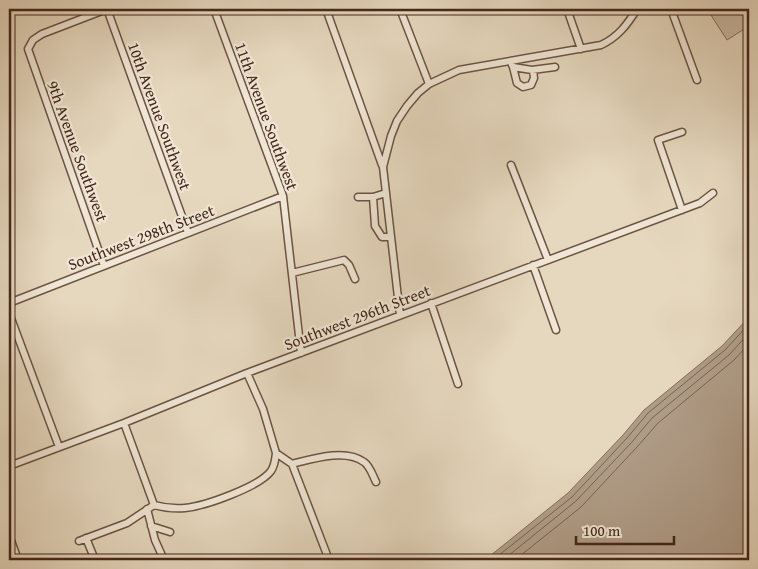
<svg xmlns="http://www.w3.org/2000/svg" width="758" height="569" viewBox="0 0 758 569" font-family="'Gentium Book Plus',serif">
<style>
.green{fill:#cbbaa3;stroke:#88705f}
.water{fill:#af9c87;stroke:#856d5c}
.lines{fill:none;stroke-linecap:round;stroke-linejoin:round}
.shore{stroke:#7a6251;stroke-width:1}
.minor-casing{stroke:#6d5344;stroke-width:9}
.minor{stroke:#efe6d5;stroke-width:6}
.labels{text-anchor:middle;stroke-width:4.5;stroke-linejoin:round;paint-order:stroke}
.street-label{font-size:16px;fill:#45271b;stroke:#efe6d5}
</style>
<rect width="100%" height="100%" fill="#e6d8bf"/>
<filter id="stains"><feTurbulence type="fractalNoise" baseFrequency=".004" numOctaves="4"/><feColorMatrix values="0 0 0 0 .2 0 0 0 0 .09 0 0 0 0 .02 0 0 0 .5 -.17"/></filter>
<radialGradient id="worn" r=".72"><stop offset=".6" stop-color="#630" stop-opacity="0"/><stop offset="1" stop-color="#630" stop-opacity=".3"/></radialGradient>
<!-- green -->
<path class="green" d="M707,9h42v17l-22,14z"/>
<!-- water -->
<path class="water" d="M749,317v243h-264l83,-67 55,-58 21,-25 78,-64z"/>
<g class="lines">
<!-- shore -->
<path class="shore" d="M493,560l79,-63 55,-59 21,-25 77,-63 24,-26
M503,560l73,-59 56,-59 20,-24 77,-63 20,-22
M515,560l66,-53 56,-60 21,-24 76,-63 15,-16"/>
<defs>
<path id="minor" d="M107,9l81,224
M214,9l69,187 18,157
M326,9l56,156
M400,9l29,75
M567,9l14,40
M671,9l26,71
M512,65l1,2 19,3 23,-3
M513,67l4,16 6,4 8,-2 3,-7 -1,-8
M682,132l-24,8 24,70
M511,165l37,95
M386,193l-13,4 2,29 7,11h9
M358,197h15
M533,265l23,65
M104,266l-76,-217 5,-9 9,-6 65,-25
M292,273l52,-13 5,5 6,14
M9,303l274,-107
M431,303l27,81
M9,313l50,134
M400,315l-17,-148 8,-31 6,-15 10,-15 11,-13 11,-9 30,-14 142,-25c17,-8 26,-20 36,-36
M247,373l16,36 13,44 16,11 37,96
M124,423l30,82
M292,464c20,-5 53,-16 72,-2 6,4 9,14 12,20
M9,466l115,-43 123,-50 453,-170 13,-10
M147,509l8,31 9,20
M151,526l19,6
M9,535l9,25
M86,538l9,22
M79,541l48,-18 27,-18c11,3 21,4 31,3 20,-2 74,-21 86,-37 4,-6 4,-11 5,-18"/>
</defs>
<!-- minor casing -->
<use href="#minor" class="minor-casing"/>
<!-- minor -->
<use href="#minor" class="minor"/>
</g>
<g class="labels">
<!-- street labels -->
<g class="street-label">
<text transform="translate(160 116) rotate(70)" y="6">10th Avenue Southwest</text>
<text transform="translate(267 116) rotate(70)" y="6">11th Avenue Southwest</text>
<text transform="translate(78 151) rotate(70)" y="6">9th Avenue Southwest</text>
<text transform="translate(141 237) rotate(-21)" y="6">Southwest 298th Street</text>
<text transform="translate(357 317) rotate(-21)" y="6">Southwest 296th Street</text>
</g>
</g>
<!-- margin -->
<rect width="758" height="569" fill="none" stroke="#e6d8bf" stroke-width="30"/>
<rect x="10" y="10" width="738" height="549" fill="none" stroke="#45271b" stroke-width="2.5"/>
<rect x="15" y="15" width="728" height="539" fill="none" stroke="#45271b"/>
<!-- scale -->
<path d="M576 536v8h98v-8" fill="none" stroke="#45271b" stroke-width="2.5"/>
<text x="583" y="536" font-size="15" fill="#45271b" stroke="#efe6d5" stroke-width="4" paint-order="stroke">100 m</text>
<rect width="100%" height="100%" filter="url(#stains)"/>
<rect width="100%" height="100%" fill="url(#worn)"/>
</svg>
